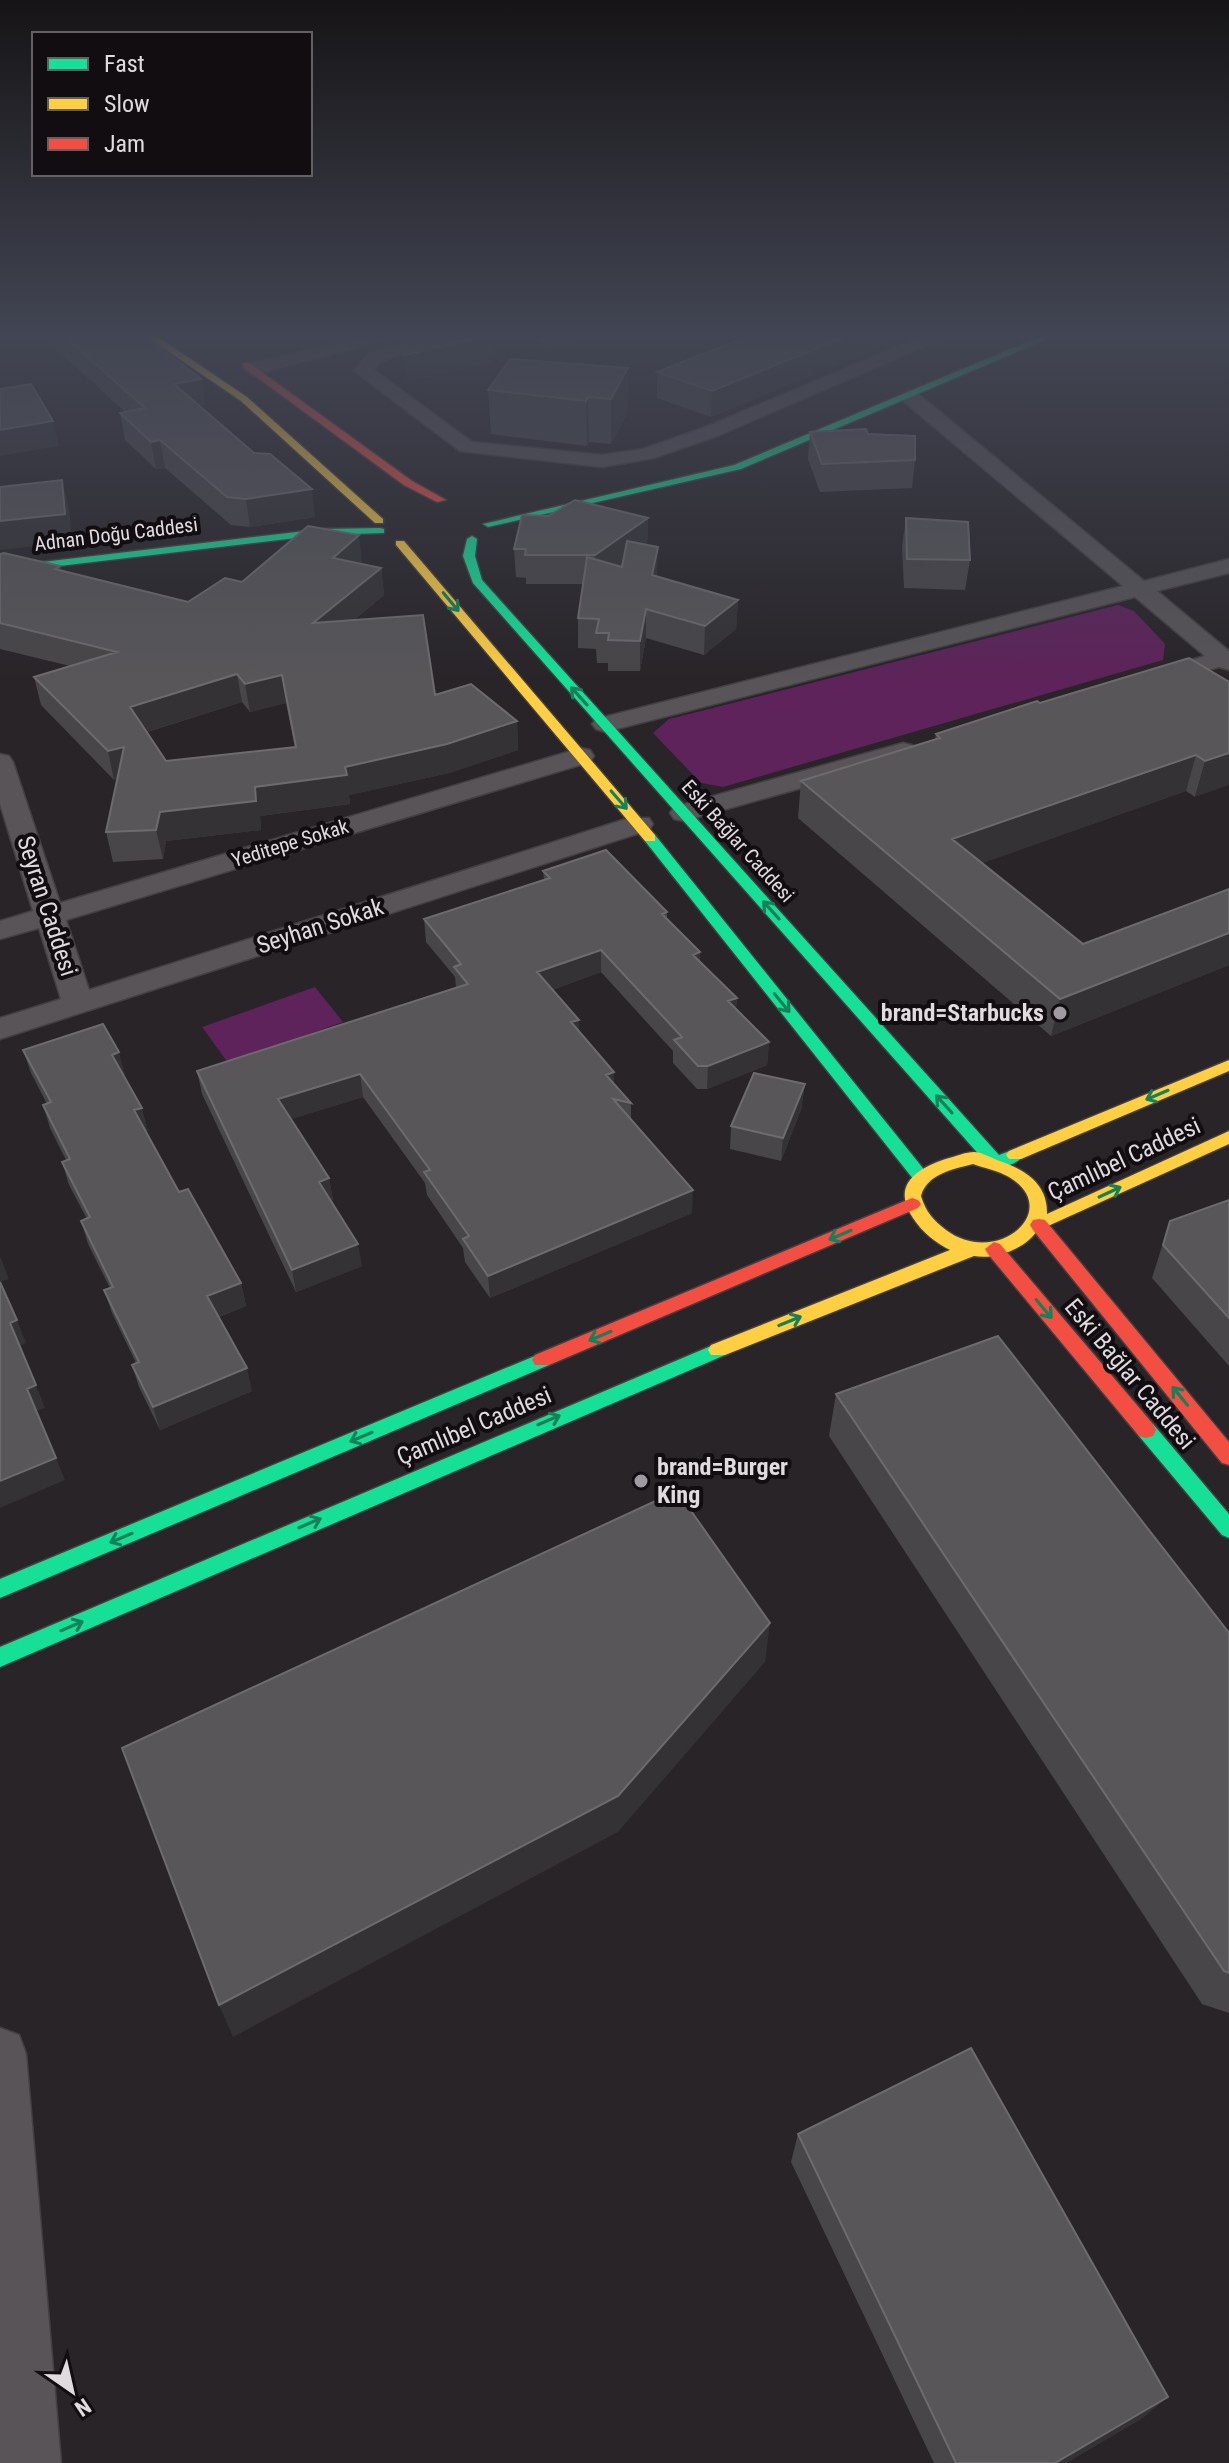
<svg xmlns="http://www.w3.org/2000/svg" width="1229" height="2463" viewBox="0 0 1229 2463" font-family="'Roboto Condensed',sans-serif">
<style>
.green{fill:#5d235a}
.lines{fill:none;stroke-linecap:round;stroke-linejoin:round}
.street-casing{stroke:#433f42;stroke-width:3}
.fast-casing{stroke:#433f42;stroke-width:3}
.slow-casing{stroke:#433f42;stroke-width:3}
.jam-casing{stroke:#433f42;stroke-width:3}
.street{fill:#585458;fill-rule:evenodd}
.fast{fill:#16e098;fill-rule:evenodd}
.slow{fill:#ffcf43;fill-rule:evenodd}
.jam{fill:#f24e42;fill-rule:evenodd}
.wall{fill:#484648;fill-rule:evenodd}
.shaded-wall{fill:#343235}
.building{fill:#585659;stroke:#6e6b6e;stroke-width:2;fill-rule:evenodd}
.oneway{stroke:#14815b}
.poi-dot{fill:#a09ba0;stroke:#110d10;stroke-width:3}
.labels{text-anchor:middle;stroke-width:8;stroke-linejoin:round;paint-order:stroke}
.far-street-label{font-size:20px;fill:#e1dbe0;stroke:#110d10}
.street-label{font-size:24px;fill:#e1dbe0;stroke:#110d10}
.poi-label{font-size:24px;font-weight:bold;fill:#e1dbe0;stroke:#110d10;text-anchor:end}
</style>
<rect width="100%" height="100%" fill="#282428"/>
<!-- green -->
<path class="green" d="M1118,605l16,6 31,33 -2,16 -440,127 -22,-4 -48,-50 16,-14z
M315,987l28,35 -115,41 -26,-36z"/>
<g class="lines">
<defs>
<path id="street" d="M365,337h34l-147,38 -9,-6 2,-4z
M419,337h28l-67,25 -6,8 98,72 130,13 41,-6 60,-21 218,-91h25l-229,99 -63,22 -52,9 -142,-16 -106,-80 14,-17z
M909,390l7,2 228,189 85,-22v14l-72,18 72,60v19l-10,-3 -63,18 -9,-2 -3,-5 3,-5 58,-17 -70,-59 -530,135 -9,-3 -4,-5 4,-5 527,-133 -221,-186 -2,-4z
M903,743l9,2 4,6 -4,6 -228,64 -10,-2 -4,-6 4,-6z
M581,748l9,2 4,6 -4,6 -524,158 23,70 540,-172h20l4,6 -4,6 -649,209v-21l61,-19 -22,-71 -39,11v-18l33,-10 -33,-107v-50l9,2 4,6 47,141z
M0,2028l19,7 7,19 35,409h-61z"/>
<path id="fast" d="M1039,337h13l-311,132 -253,58 -5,-3 251,-59z
M380,528l4,1v4l-62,2 -322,38v-6l322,-38z
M472,536l5,3 -2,17 7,24 517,575 16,-6 9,6c-6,9 -24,15 -34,12l-517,-584 -10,-27 4,-17z
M650,834l5,1 271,337 3,4 -3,4h-12l-269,-339v-6z
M718,1343l7,2 3,5 -3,5 -725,312v-20z
M542,1353l7,2 3,5 -3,5 -549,233v-19z
M1146,1422l7,2 76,90v24l-7,-3 -83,-99 -3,-6 3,-6z"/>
<path id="slow" d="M147,337h11l89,60 136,122v4h-8l-134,-122z
M396,541h8l251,294v6h-10l-249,-296z
M1229,1060v11l-208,88h-12l-3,-4 3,-4z
M1229,1131v13l-192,87c-12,18 -42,29 -63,25l-249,99h-14l-3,-5 3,-5 239,-95c-14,-7 -28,-18 -37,-32 -23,-34 6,-51 36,-60 8,-2 17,-6 25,-6 7,0 16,5 23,8 27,9 51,23 50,54zM973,1164c11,4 26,7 36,13 55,33 -12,91 -63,53 -13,-10 -20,-18 -25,-34 6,-22 32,-27 52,-32z"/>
<path id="jam" d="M243,363h6l163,118 34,19 -9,2 -33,-17 -161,-118z
M912,1198l6,2 3,4 -3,4 -369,157h-14l-3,-5 3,-5z
M1039,1219l6,1 184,222v23l-7,-2 -189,-233 -3,-5 3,-5z
M994,1242l6,2 153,180 3,6 -3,6 -7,2 -7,-2 -151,-182 -3,-5z"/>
</defs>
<!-- street casing -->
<use href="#street" class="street-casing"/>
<!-- fast casing -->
<use href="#fast" class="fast-casing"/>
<!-- slow casing -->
<use href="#slow" class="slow-casing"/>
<!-- jam casing -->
<use href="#jam" class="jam-casing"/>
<!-- street -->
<use href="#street" class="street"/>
<!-- fast -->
<use href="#fast" class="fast"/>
<!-- slow -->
<use href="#slow" class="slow"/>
<!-- jam -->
<use href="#jam" class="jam"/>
</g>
<!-- wall -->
<path class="wall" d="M43,337h103l55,42 4,26 -6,1 116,111 -65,10 -19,-2 -66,-57 -9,1 -31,-29 -5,-27 5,-1z
M530,337h67l-47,12z
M746,337h158l-193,80 -54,-19v-26z
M628,368v44l-17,32 -22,-2 -2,4 -96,-12 -3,-44z
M810,432l58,2 47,26 -3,28 -92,4 -12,-33z
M648,518l-1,27 10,32 81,23 -2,29 -32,26 -58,-17 -6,33h-32v-8h-11l-1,-14 -18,-1v-30l5,-34h-57v-6l-10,-1 -2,-28z
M906,518l64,42 -5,30 -61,-2 -2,-42z
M0,554l60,12 1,5 127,31 54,-20 120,-21 -3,3 22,4 3,27 -30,25 81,75 82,26 1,29 -69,23 -100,22 1,9 -90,12 1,14 -95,11 -3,18 -50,3 -7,-30 11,-53 -3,1 -73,-75 -7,-28 36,-11 -70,-17zM242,702l8,10 36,-9 9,44 -129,14 -19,-29z
M1229,682l-34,115 -9,-6 -204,72 101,81 146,-55v76l-178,71 -253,-218 3,-37 134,-42 1,-5 104,-31z
M543,871l124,41v7l33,33v9l37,37 -1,10 33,34 -2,23 -60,24h-10l-24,-26v-12l-72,-79 -49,18 62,93 17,20v16l61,94 -202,85 -25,-36 -2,-14 -36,-53 -2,-12 -62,-86 -72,22 38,59 4,23 -2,1 31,64 -66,26 -94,-198 -5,-23 259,-83 -1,-11 -29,-35 -2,-23 120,-39z
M23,1050l102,25 -1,1 24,55h-3l34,61 62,91 5,23 -27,11 33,74 -92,39 -21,-43 -7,-22 4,-2 -24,-50 -8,-23 6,-2 -22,-44 -7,-23 6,-2 -18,-34 -7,-23 4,-2 -16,-32 -7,-23 4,-1 -16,-31z
M802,1107l-21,54 -51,-12 1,-23z
M1229,1200v166l-77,-88 18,-57z
M836,1394l393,239v380l-27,-9 -373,-568z
M798,2134l346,283 -78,46h-132l-143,-301z"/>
<!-- shaded-wall -->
<path class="shaded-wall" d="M482,337h10l2,25 -88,20 -2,-27z
M550,337h47l-47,12z
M845,337h59l-193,80 1,-26z
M628,368v44l-17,32v-45z
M201,379l4,26 -27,6 -4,-27z
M588,397l1,45 -2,4 -1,-45z
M53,421l6,25 -59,10v-26z
M160,440l5,28 -9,1 -5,-27z
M62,480l7,28 3,34 -72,8v-29z
M312,489l3,28 -65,10 -4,-28z
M648,518l-1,29 -52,37v-29z
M359,535l3,26 -26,23 -3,-26z
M658,547l-1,29 -5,29v-30z
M381,568l3,27 -67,55 -4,-27z
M738,600l-2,29 -32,26 1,-29z
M646,609v29l-6,33v-30z
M237,674l5,28 -106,33 -6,-28z
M282,675l4,28 -36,9 -5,-28z
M517,721l1,29 -69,23 -100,22 1,9 -90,12 1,14 -95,11 -3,18 -7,-29 4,-18 95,-25 90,-20z
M124,747l7,29 -17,4 -6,-29z
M1229,753v32l-34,12 10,-36z
M1196,755l-10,36 -240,85 6,-37z
M1229,933v32l-178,71 9,-37z
M601,950v22l-63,23 -1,-23z
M700,952l-1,23 -6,-20z
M737,998l-2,22 -7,-19z
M579,1020v22l-8,-20z
M769,1042l-2,23 -60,24 1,-23z
M119,1052l6,23 -7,2 -6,-22z
M614,1072v22l-8,-19z
M360,1074l3,23 -81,25 -4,-23z
M805,1084l-3,23 -21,54 2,-23z
M142,1108l6,23 -8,2 -6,-23z
M329,1178l4,23 -10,4 -4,-23z
M693,1190l-1,23 -202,85 -2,-22z
M358,1244l4,22 -66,26 -4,-22z
M0,1256l9,23 -9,3z
M241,1283l5,23 -33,13 -6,-23z
M17,1320l9,23 -7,3 -9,-23z
M247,1368l5,23 -92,39 -7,-23z
M36,1385l9,23 -9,3 -9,-22z
M56,1458l9,22 -65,28v-27z
M770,1623l-5,39 -147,170 -385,205 -14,-32z
M1168,2397l-24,20 -78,46h-11z"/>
<!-- building -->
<path class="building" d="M65,337h81l55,42 -27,5 80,69 16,1 42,35 -66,10 -19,-2 -67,-57 -9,2 -31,-29 25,-5z
M405,337h77l-78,18z
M746,337h99l-133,54 -55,-19z
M510,359l118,9 -17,31 -23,-2 -2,4 -98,-11z
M31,384l22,37 -53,9v-41z
M866,429l2,5 47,2v24l-93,4 -12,-32z
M62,480l3,34 -65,7v-34z
M575,500l73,18 -53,37h-70l1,-6h-12l8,-34 26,1z
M906,518l62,4 2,38 -63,-1z
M308,526l51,9 -26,23 48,10 -68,55 110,-8 12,80 36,-11 46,37 -70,23 -102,23 2,8 -92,12 1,14 -96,11 -4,18 -50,2 18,-85 -16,4 -74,-74 83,-25 -117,-29v-69l4,-1 56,13 -5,3 133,33 37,-24 17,4zM237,674l8,10 37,-9 14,72 -130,14 -36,-54z
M627,541l31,6 -6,28 86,25 -33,26 -59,-17 -6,32 -32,-1 1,-7h-13l3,-14 -21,-1 9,-61 35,10z
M1189,658l40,24v71l-24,8 -9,-6 -244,84 131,105 146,-55v44l-169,66 -259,-218 139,-43 -4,-4 101,-33 3,2z
M606,850l61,62 -5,2 38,38 -7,3 44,43 -9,3 41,41 -61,24h-10l-24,-26 8,-3 -81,-87 -64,22 42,48 -8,2 43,50 -8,3 25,28 -18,-4 80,91 -205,86 -25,-37 6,-3 -45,-64 6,-2 -70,-96 -82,25 51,79 -10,4 39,62 -66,26 -95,-199 271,-87 -14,-17 7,-3 -37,-45 126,-41 -7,-7z
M103,1024l16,28 -7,3 30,53 -8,2 45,82 9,-3 53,94 -34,13 40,72 -94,39 -21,-42 7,-3 -35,-72 9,-3 -32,-66 9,-4 -28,-55 8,-3 -27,-54 8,-3 -28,-52z
M754,1073l51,11 -22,54 -52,-12z
M1229,1200v118l-66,-73 7,-24z
M0,1282l17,38 -7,3 26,62 -9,4 29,69 -56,23z
M998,1336l231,297v340l-5,-2 -388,-577z
M677,1491l93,132 -152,173 -399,209 -97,-257z
M971,2048l197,349 -113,66h-99l-158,-329z"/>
<!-- one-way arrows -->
<defs><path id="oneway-shaft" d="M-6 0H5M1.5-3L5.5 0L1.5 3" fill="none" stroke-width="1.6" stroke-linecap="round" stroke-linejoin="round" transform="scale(2)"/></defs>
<g class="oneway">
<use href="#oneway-shaft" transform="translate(451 602) rotate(50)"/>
<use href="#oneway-shaft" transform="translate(579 696) rotate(-132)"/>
<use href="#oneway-shaft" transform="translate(619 800) rotate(49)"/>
<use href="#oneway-shaft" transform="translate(771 910) rotate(-132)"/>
<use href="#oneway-shaft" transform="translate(782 1003) rotate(51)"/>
<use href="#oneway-shaft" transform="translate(1157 1095) rotate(157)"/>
<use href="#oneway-shaft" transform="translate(944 1104) rotate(-132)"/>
<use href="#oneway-shaft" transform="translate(1110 1192) rotate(-25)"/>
<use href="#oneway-shaft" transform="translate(840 1235) rotate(157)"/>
<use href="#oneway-shaft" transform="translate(1044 1309) rotate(50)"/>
<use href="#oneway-shaft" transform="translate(790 1321) rotate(-22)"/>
<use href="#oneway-shaft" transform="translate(600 1336) rotate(157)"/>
<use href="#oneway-shaft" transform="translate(1180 1396) rotate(-129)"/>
<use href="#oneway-shaft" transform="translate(549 1420) rotate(-23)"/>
<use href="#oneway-shaft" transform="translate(361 1437) rotate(157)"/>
<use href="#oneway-shaft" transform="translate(310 1523) rotate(-23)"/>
<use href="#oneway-shaft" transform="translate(121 1538) rotate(157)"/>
<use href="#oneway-shaft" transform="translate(72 1626) rotate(-23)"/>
</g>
<!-- sky -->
<linearGradient id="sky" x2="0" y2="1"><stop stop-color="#161416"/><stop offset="0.49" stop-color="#424553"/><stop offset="1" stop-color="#424553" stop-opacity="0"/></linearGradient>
<rect width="1229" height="682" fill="url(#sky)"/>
<!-- markers -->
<g class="poi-dot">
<circle cx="1060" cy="1013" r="8"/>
<circle cx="641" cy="1481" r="8"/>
</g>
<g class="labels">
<!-- far-street labels -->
<g class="far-street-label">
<text transform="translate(116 534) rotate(-7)" y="7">Adnan Doğu Caddesi</text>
<text transform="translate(738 841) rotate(48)" y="7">Eski Bağlar Caddesi</text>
<text transform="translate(290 843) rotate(-17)" y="7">Yeditepe Sokak</text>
</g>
<!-- street labels -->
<g class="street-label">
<text transform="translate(47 906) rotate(72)" y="8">Seyran Caddesi</text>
<text transform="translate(320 926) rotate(-18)" y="8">Seyhan Sokak</text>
<text transform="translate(1124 1159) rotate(-25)" y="8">Çamlıbel Caddesi</text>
<text transform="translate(1130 1374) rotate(50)" y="8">Eski Bağlar Caddesi</text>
<text transform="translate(474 1426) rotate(-23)" y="8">Çamlıbel Caddesi</text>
</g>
<!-- poi labels -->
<g class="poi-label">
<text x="1044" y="1021">brand=Starbucks</text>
<text x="657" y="1475" text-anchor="start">brand=Burger<tspan x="657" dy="28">King</tspan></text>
</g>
</g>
<!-- legend -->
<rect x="32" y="32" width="280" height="144" fill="#110d10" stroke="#645f63" stroke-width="2"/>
<rect x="48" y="58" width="40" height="12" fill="#16e098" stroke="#645f63" stroke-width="2"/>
<text x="104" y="72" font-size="24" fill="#e1dbe0">Fast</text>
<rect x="48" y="98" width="40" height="12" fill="#ffcf43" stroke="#645f63" stroke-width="2"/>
<text x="104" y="112" font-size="24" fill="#e1dbe0">Slow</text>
<rect x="48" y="138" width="40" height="12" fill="#f24e42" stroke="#645f63" stroke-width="2"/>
<text x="104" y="152" font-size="24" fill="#e1dbe0">Jam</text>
<!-- north arrow -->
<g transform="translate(72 2391) rotate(146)" stroke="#110d10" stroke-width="6" paint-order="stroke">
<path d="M0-6L14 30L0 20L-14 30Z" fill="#e1dbe0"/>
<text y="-12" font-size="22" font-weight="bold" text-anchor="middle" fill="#e1dbe0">N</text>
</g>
</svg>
